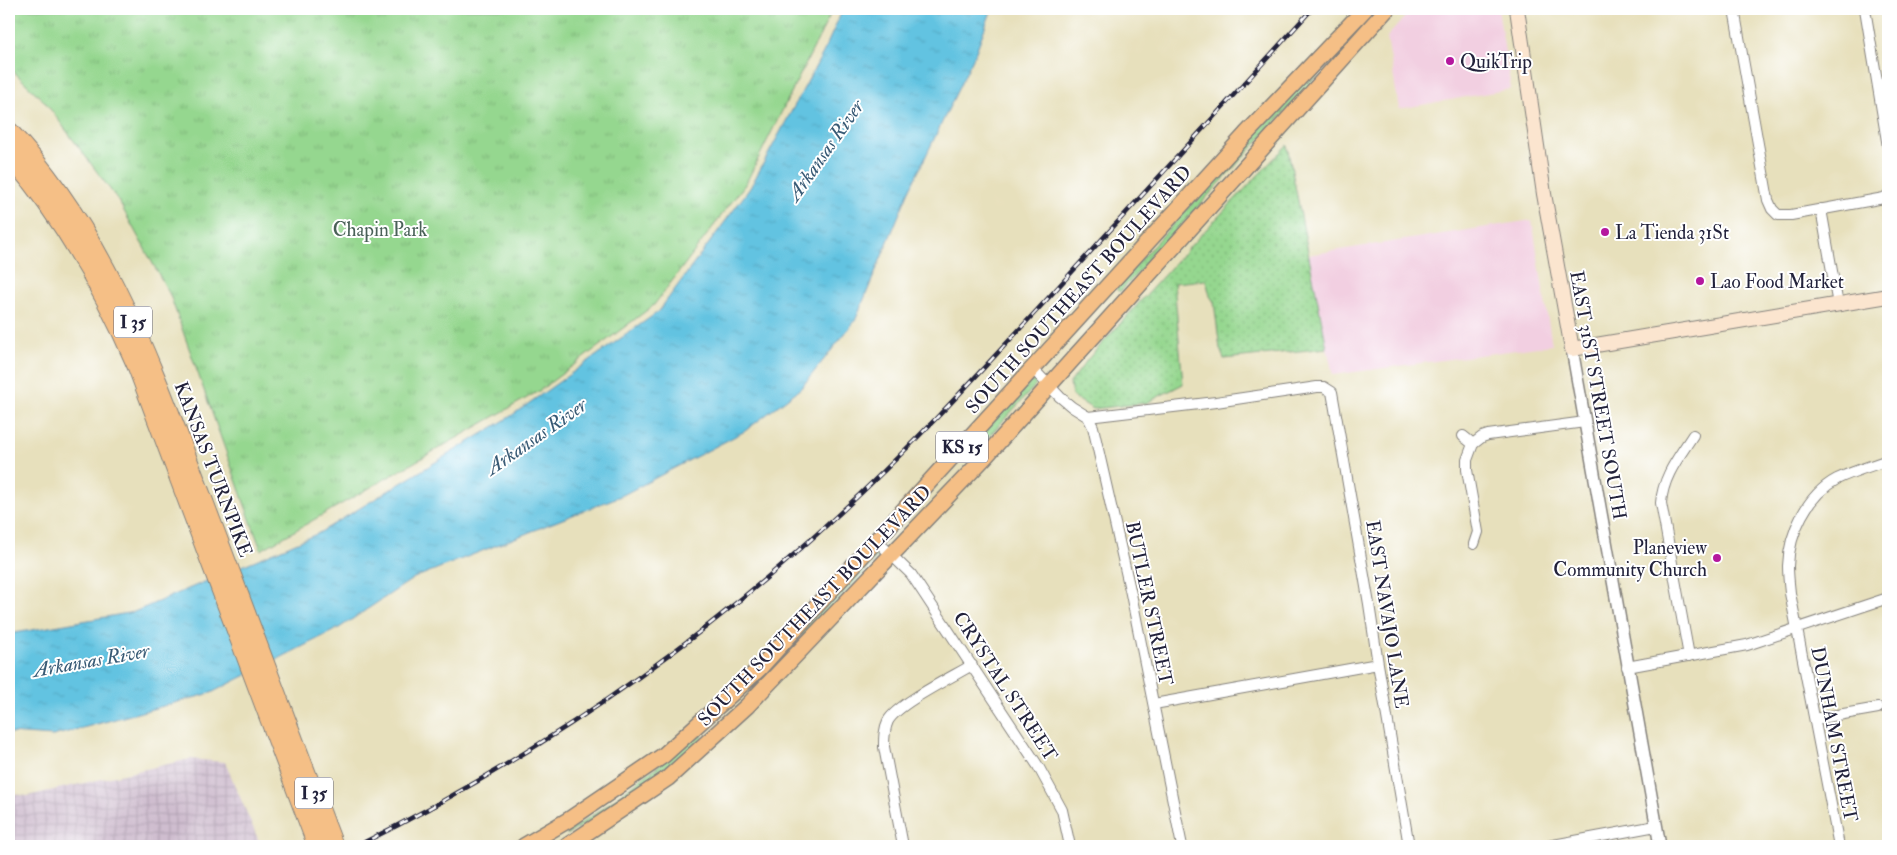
<svg xmlns="http://www.w3.org/2000/svg" width="1897" height="855" viewBox="0 0 1897 855" font-family="'IM FELL Double Pica',serif">
<style>
.built{fill:#f2cfe1}
.industrial{fill:url(#industrial-grid)}
.grass{fill:url(#grass-dots);stroke:#5c7c65}
.park{fill:url(#park-tufts);stroke:#5c7c65}
.water{fill:url(#water-ripples);stroke:#42728e}
.lines{fill:none;stroke-linecap:round;stroke-linejoin:round}
.minor-casing{stroke:#84817c;stroke-width:12}
.tertiary-casing{stroke:#84817c;stroke-width:14}
.secondary-casing{stroke:#84817c;stroke-width:16}
.primary-casing{stroke:#84817c;stroke-width:18}
.motorway-casing{stroke:#84817c;stroke-width:20}
.minor{stroke:#fff;stroke-width:10}
.tertiary{stroke:#fff;stroke-width:11}
.secondary{stroke:#fbe5cf;stroke-width:14}
.primary{stroke:#f5bf86;stroke-width:15}
.motorway{stroke:#f5bf86;stroke-width:18}
.rail-casing{stroke:#22223b;stroke-width:4.5}
.rail{stroke:#fff;stroke-width:2.5;stroke-dasharray:8;stroke-linecap:butt}
.poi-dot{fill:#b5179e;stroke:#fff;stroke-width:2}
.labels{text-anchor:middle;stroke-width:4;stroke-linejoin:round;paint-order:stroke}
.shield{fill:#fff;stroke:#646476;stroke-width:1}
.shield-label{font-size:18px;font-weight:bold;fill:#22223b}
.poi-label{font-size:19px;fill:#22223b;stroke:#fff;text-anchor:start}
.park-label{font-size:19px;fill:#4a6158;stroke:#fff}
.street-label{font-size:19px;fill:#22223b;stroke:#fff}
.water-label{font-size:20px;font-style:italic;fill:#385a75;stroke:#fff}
</style>
<defs>
<pattern id="industrial-grid" width="8" height="8" patternUnits="userSpaceOnUse" patternTransform="scale(1.25)"><rect width="8" height="8" fill="#cfbdcf"/><path d="M0 4h8M4 0v8" fill="none" stroke="#b1a2b3"/></pattern>
<pattern id="grass-dots" width="8" height="8" patternUnits="userSpaceOnUse" patternTransform="scale(1.25)"><rect width="8" height="8" fill="#95d78f"/><path d="M2 2h.1M6 6h.1" fill="none" stroke="#80b87c" stroke-width="1.8" stroke-linecap="round"/></pattern>
<pattern id="park-tufts" width="24" height="20" patternUnits="userSpaceOnUse" patternTransform="scale(1.25)"><rect width="24" height="20" fill="#95d78f"/><path d="M3 7l-1-3M5 7V3M7 7l1-3M15 17l-1-3M17 17v-4M19 17l1-3" fill="none" stroke="#80b87c"/></pattern>
<pattern id="water-ripples" width="26" height="14" patternUnits="userSpaceOnUse" patternTransform="scale(1.25)"><rect width="26" height="14" fill="#62c3e1"/><path d="M2 4q2-2 4 0t4 0M15 11q2-2 4 0t4 0" fill="none" stroke="#55a7c2"/></pattern>
</defs>
<rect width="100%" height="100%" fill="#fff"/>
<filter id="ink" filterUnits="userSpaceOnUse"><feTurbulence type="fractalNoise" baseFrequency=".02" numOctaves="2"/><feDisplacementMap in="SourceGraphic" scale="10" xChannelSelector="R" yChannelSelector="G"/><feConvolveMatrix kernelMatrix="1 2 1 2 8 2 1 2 1" color-interpolation-filters="sRGB"/></filter>
<filter id="wash" filterUnits="userSpaceOnUse"><feTurbulence type="fractalNoise" baseFrequency=".0096" numOctaves="4" result="noise"/><feDisplacementMap in="SourceGraphic" scale="20" xChannelSelector="R" yChannelSelector="G"/><feGaussianBlur stdDeviation="1.12" result="paint"/><feColorMatrix in="noise" values="0 0 0 0 0 0 0 0 0 0 0 0 0 0 0 0 0 1.4 0 .05"/><feComposite in="paint" operator="in"/></filter>
<g filter="url(#wash)">
<rect width="100%" height="100%" fill="#e7e0bc"/>
<!-- built -->
<path class="built" d="M1412,9h86l13,80 -112,20 -12,-72z
M1532,220l20,125 -219,30 -26,-120z"/>
<!-- industrial -->
<path class="industrial" d="M190,759l35,3 36,84h-252v-53l18,3z"/>
<!-- grass -->
<path class="grass" d="M1369,9h10l-258,282h-3l-2,-2 9,-12z
M1287,145l40,203 -103,11 -4,-10 -6,-47 -4,-6 -4,-16 -32,3 9,101 -37,19 -53,6 -21,-13 -2,-13 18,-24 107,-118z
M1034,381l3,3 -1,1 -66,72 -5,1v-6l65,-70z
M879,549l2,3 -13,17 -62,66 -4,1 -1,-4 74,-82z
M702,734l1,4 -86,67 -50,30v-3l32,-21 99,-76z"/>
<!-- park -->
<path class="park" d="M9,9h824l-87,174 -92,122 -115,86 -278,159 -91,-255 -52,-95 -73,-98 -36,-35z"/>
<!-- water -->
<path class="water" d="M843,9h149l-17,45 -67,139 -53,128 -54,67 -56,43 -122,64 -209,83 -75,50 -128,65 -158,43 -44,-3v-99l125,-22 185,-79 189,-115 150,-106 92,-124 74,-137z"/>
</g>
<g filter="url(#ink)">
<g class="lines">
<defs>
<path id="minor" d="M1734,9l34,191 4,9 6,6h13l93,-17 4,-3
M1865,9l23,138
M1821,209l17,96
M1033,369l27,28 12,10 16,10 5,10 38,167 51,252
M1088,417l128,-15 101,-15h7l8,5 37,212 9,60 31,182
M1463,436l10,8
M877,541l34,33 127,192 24,44 8,36
M1474,544l4,-12 -11,-62v-10l6,-16 9,-7 6,-2 97,-13
M1689,656l-28,-153c2,-27 18,-46 32,-68
M1627,667l120,-22 141,-47
M1154,704l224,-40
M1815,719l63,-11
M903,846l-19,-99c0,-9 0,-18 4,-26 9,-17 66,-45 84,-56
M1548,846l108,-20
M1839,846l-49,-253c-1,-9 -2,-18 -2,-27 1,-33 19,-71 49,-87 16,-8 34,-13 51,-19"/>
<path id="tertiary" d="M1572,349l88,497"/>
<path id="secondary" d="M1517,9l27,185 28,155 316,-53"/>
<path id="primary" d="M524,846l46,-27 94,-64 95,-86 487,-535 119,-125
M567,846l101,-68 79,-72 238,-249 402,-448"/>
<path id="motorway" d="M9,131c99,104 145,241 196,373 44,114 87,228 129,342
M9,155c54,63 95,135 128,212l180,479"/>
</defs>
<!-- minor casing -->
<use href="#minor" class="minor-casing"/>
<!-- tertiary casing -->
<use href="#tertiary" class="tertiary-casing"/>
<!-- secondary casing -->
<use href="#secondary" class="secondary-casing"/>
<!-- primary casing -->
<use href="#primary" class="primary-casing"/>
<!-- motorway casing -->
<use href="#motorway" class="motorway-casing"/>
<!-- minor -->
<use href="#minor" class="minor"/>
<!-- tertiary -->
<use href="#tertiary" class="tertiary"/>
<!-- secondary -->
<use href="#secondary" class="secondary"/>
<!-- primary -->
<use href="#primary" class="primary"/>
<!-- motorway -->
<use href="#motorway" class="motorway"/>
<defs>
<path id="rail" d="M357,846c159,-79 309,-179 442,-296 94,-82 178,-174 262,-266 84,-92 168,-183 251,-275"/>
</defs>
<!-- rail casing -->
<use href="#rail" class="rail-casing"/>
<!-- rail -->
<use href="#rail" class="rail"/>
</g>
</g>
<!-- markers -->
<g class="poi-dot">
<circle cx="1450" cy="61" r="5"/>
<circle cx="1605" cy="232" r="5"/>
<circle cx="1700" cy="281" r="5"/>
<circle cx="1717" cy="558" r="5"/>
</g>
<g class="labels">
<!-- shield labels -->
<g class="shield">
<rect x="114" y="306.5" width="38" height="31" rx="4"/>
<rect x="936" y="431.5" width="52" height="31" rx="4"/>
<rect x="295" y="777.5" width="38" height="31" rx="4"/>
</g>
<g class="shield-label">
<text x="133" y="328">I 35</text>
<text x="962" y="453">KS 15</text>
<text x="314" y="799">I 35</text>
</g>
<!-- poi labels -->
<g class="poi-label">
<text x="1460" y="68">QuikTrip</text>
<text x="1615" y="239">La Tienda 31St</text>
<text x="1710" y="288">Lao Food Market</text>
<text x="1707" y="554" text-anchor="end">Planeview<tspan x="1707" dy="22">Community Church</tspan></text>
</g>
<!-- park labels -->
<g class="park-label">
<text x="380" y="236">Chapin Park</text>
</g>
<!-- street labels -->
<g class="street-label">
<text transform="translate(1078 289) rotate(-48)" y="7">SOUTH SOUTHEAST BOULEVARD</text>
<text transform="translate(1599 395) rotate(80)" y="7">EAST 31ST STREET SOUTH</text>
<text transform="translate(214 469) rotate(69)" y="7">KANSAS TURNPIKE</text>
<text transform="translate(1150 603) rotate(78)" y="7">BUTLER STREET</text>
<text transform="translate(814 605) rotate(-46)" y="7">SOUTH SOUTHEAST BOULEVARD</text>
<text transform="translate(1388 614) rotate(81)" y="7">EAST NAVAJO LANE</text>
<text transform="translate(1006 686) rotate(57)" y="7">CRYSTAL STREET</text>
<text transform="translate(1835 734) rotate(79)" y="7">DUNHAM STREET</text>
</g>
<!-- water labels -->
<g class="water-label">
<text transform="translate(825 150) rotate(-55)" y="7">Arkansas River</text>
<text transform="translate(536 436) rotate(-35)" y="7">Arkansas River</text>
<text transform="translate(91 660) rotate(-10)" y="7">Arkansas River</text>
</g>
</g>
<!-- margin -->
<rect width="1897" height="855" fill="none" stroke="#fff" stroke-width="30"/>
</svg>
